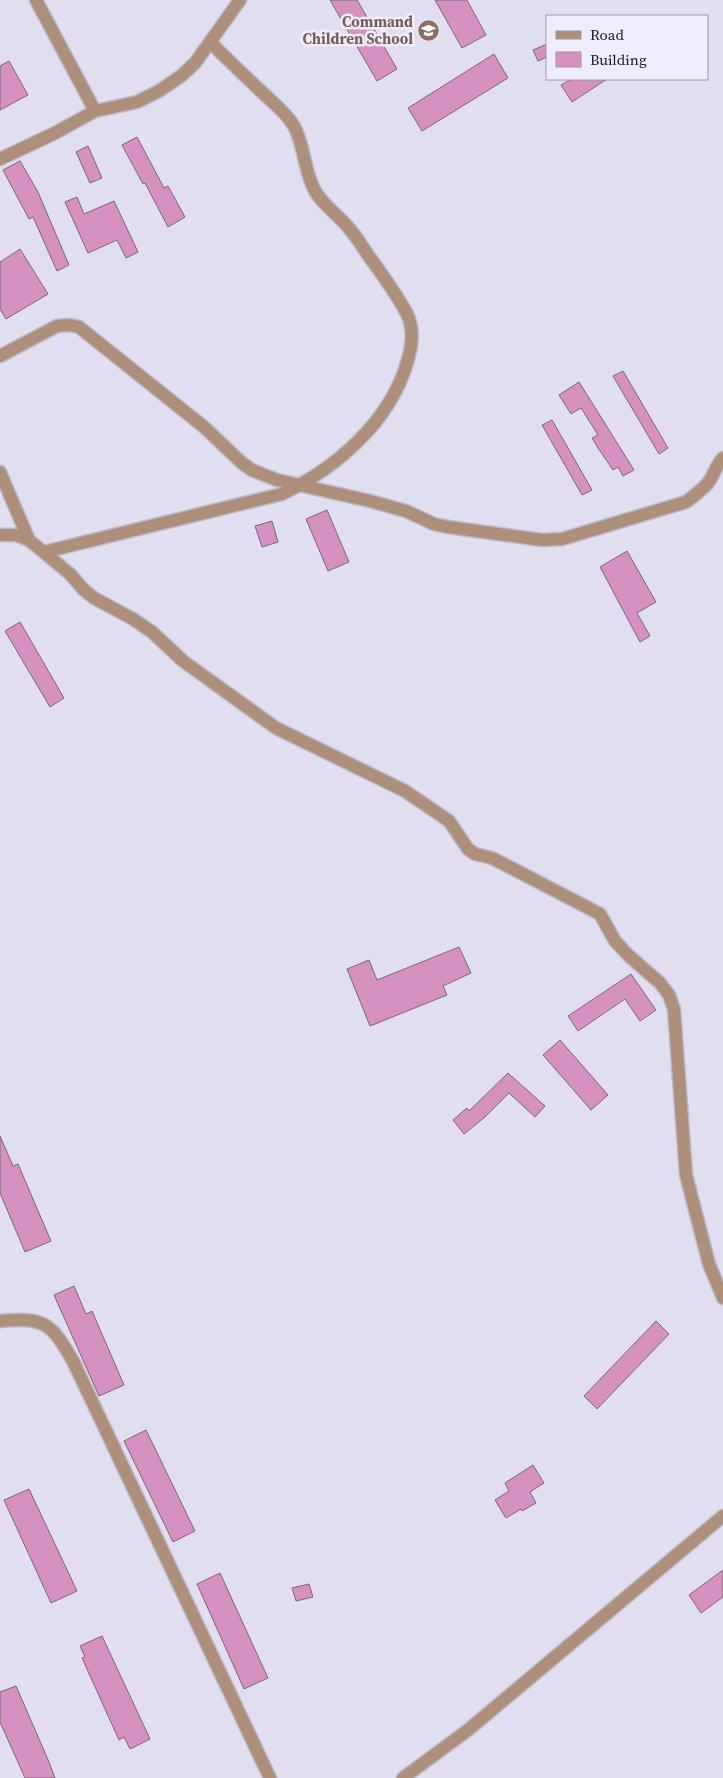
<svg xmlns="http://www.w3.org/2000/svg" width="723" height="1778" viewBox="0 0 723 1778" font-family="'Source Serif 4',serif">
<style>
.building{fill:#d791c0;stroke:#796973}
.lines{fill:none;stroke-linecap:round;stroke-linejoin:round}
.minor-casing{stroke:#bdbacb;stroke-width:15}
.minor{stroke:#ad8f7a;stroke-width:12}
.labels{text-anchor:middle;stroke-width:5;stroke-linejoin:round;paint-order:stroke}
.education-label{font-size:15px;font-weight:bold;fill:#785e54;stroke:#efecfe;text-anchor:end}
</style>
<rect width="100%" height="100%" fill="#e1def1"/>
<!-- building -->
<path class="building" d="M330,0h27l40,69 -20,12z
M435,0h32l19,35 -24,13z
M547,44v13l-9,4 -5,-11z
M494,54l14,24 -86,53 -14,-23z
M9,61l19,34 -28,15v-44z
M572,79h35l-35,23 -11,-17z
M137,137l27,51 4,-2 17,31 -17,10 -23,-44 -2,1 -21,-39z
M88,146l14,32 -12,5 -14,-31z
M20,161l18,31 31,73 -12,6 -24,-54 -4,2 -26,-49z
M77,197l7,17 30,-13 24,51 -12,6 -9,-18 -29,13 -23,-51z
M20,249l28,45 -42,25 -6,-10v-47z
M623,371l45,77 -9,6 -46,-78z
M579,382l55,88 -11,6 -5,-9 -5,3 -15,-22 -6,-10 6,-3 -17,-27 -10,6 -12,-19z
M552,420l40,70 -10,5 -40,-70z
M327,510l22,52 -21,9 -22,-52z
M272,521l6,21 -16,5 -7,-21z
M627,551l29,51 -19,11 13,23 -10,6 -40,-75z
M20,622l44,76 -14,9 -45,-76z
M459,947l12,26 -28,13 4,9 -77,31 -23,-57 22,-9 8,20z
M631,974l25,36 -16,11 -15,-22 -47,32 -10,-15z
M560,1040l48,55 -17,15 -48,-55z
M508,1073l37,33 -10,11 -26,-24 -24,24 -21,17 -11,-14 14,-12 2,3z
M0,1136l13,30 5,-2 33,77 -26,11 -25,-59z
M74,1286l12,28 6,-3 32,74 -25,11 -45,-101z
M656,1321l13,13 -72,75 -13,-13z
M146,1430l49,101 -22,11 -49,-101z
M533,1465l11,18 -14,9 6,11 -14,8 -1,-2 -15,9 -11,-18 14,-9 -4,-8z
M29,1489l48,102 -26,12 -47,-103z
M723,1570v27l-22,16 -12,-18z
M220,1573l48,105 -24,11 -47,-105z
M309,1584l4,13 -17,4 -4,-13z
M102,1636l48,103 -20,10 -6,-12 -5,3 -37,-82 3,-1 -5,-11z
M16,1686l33,76 6,16h-30l-25,-56v-30z"/>
<g class="lines">
<defs>
<path id="minor" d="M36,0l59,111
M0,159l55,-26 40,-22 42,-9 22,-11 22,-15 14,-13 45,-63
M0,356l57,-30 13,-1 9,2 125,100 38,36 10,7 25,10 93,21 36,10 28,13 14,3 94,13 20,-1 124,-37c8,-6 16,-12 22,-19 6,-8 8,-18 15,-25
M0,472l29,68
M0,535h16l13,5 41,34 13,15 11,9 39,21 19,13 31,29 93,67 129,63 44,30 19,28 7,5 17,4 108,56 15,27 13,14 32,28 9,12 5,14 12,166 23,89 14,34
M44,552l238,-58c54,-26 107,-71 125,-131 5,-17 8,-34 -1,-51 -11,-20 -24,-38 -38,-57 -6,-9 -12,-19 -20,-28 -10,-12 -25,-22 -33,-36 -11,-20 -10,-44 -21,-65 -7,-12 -18,-21 -28,-30 -19,-18 -37,-35 -55,-53
M0,1321c45,-4 51,2 73,40l197,417
M403,1778l65,-48 255,-214"/>
</defs>
<!-- minor casing -->
<use href="#minor" class="minor-casing"/>
<!-- minor -->
<use href="#minor" class="minor"/>
</g>
<!-- icons -->
<defs>
<symbol id="school-disc" viewBox="-11 -11 22 22"><circle r="9.5" fill="#8d6e63" stroke="#efecfe"/><path d="M0-5L7-2L0 1L-7-2ZM-4 1L0 2.5L4 1V4Q0 6-4 4Z" fill="#fff"/></symbol>
</defs>
<g fill-rule="evenodd">
<use href="#school-disc" x="416" y="18" width="25" height="25"/>
</g>
<g class="labels">
<!-- education labels -->
<g class="education-label">
<text x="413" y="27">Command<tspan x="413" dy="17">Children School</tspan></text>
</g>
</g>
<!-- legend -->
<rect x="546" y="15" width="162" height="65" fill="#efecfe" stroke="#9996a4"/>
<rect x="556" y="31" width="25" height="8" fill="#ad8f7a" stroke="#9996a4"/>
<text x="590" y="40" font-size="15" fill="#17161c">Road</text>
<rect x="556" y="52" width="25" height="15" fill="#d791c0" stroke="#9996a4"/>
<text x="590" y="65" font-size="15" fill="#17161c">Building</text>
</svg>
